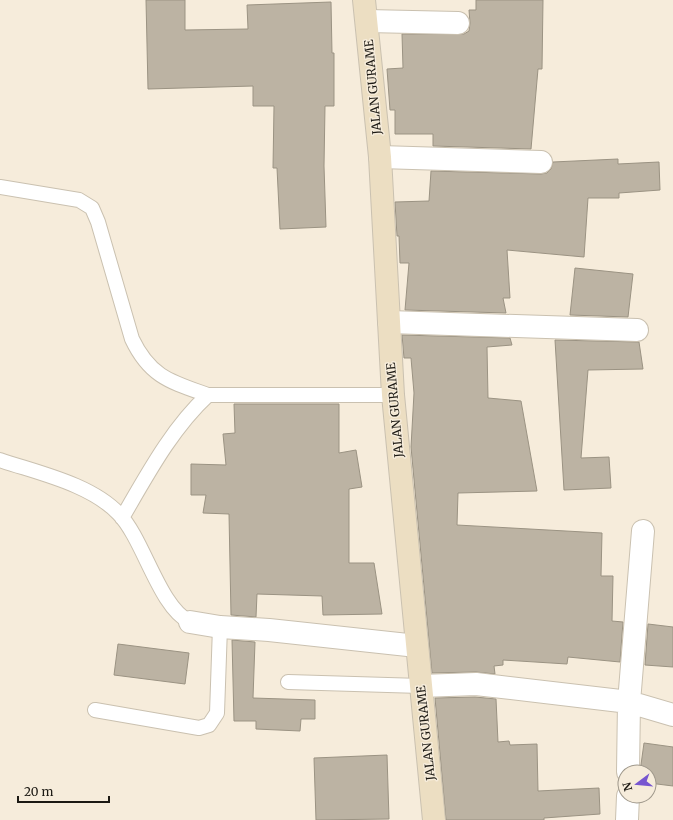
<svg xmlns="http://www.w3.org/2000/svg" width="673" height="820" viewBox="0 0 673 820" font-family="Merriweather,serif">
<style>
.building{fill:#bcb3a3;stroke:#9b9383}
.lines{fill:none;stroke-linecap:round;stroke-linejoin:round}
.lane-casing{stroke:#cac1b0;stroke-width:16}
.street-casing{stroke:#cac1b0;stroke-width:24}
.secondary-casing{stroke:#cac1b0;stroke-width:24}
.lane{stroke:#fff;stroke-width:14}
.street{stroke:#fff;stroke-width:22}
.secondary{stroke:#ecdec2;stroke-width:22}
.labels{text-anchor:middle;stroke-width:3;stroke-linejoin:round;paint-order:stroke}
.street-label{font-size:12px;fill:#1c1913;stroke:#f6ecdb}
</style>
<rect width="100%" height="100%" fill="#f6ecdb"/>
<!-- building -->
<path class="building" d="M146,0h39v30l63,-1 -1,-24 84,-3 1,51h2v53h-9l-1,60 2,61 -46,2 -3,-61h-4l1,-62h-21v-20l-105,3z
M476,0h67l-1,69h-4l-7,80 -98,-3v-12h-38v-24h-5l-3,-41 16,-1 -1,-34h62l5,-3 1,-8 -1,-13h7z
M618,159v5l41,-2 1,28 -41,3v5h-31l-4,59 -77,-7 3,48h-7l3,15 -101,-3 4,-47h-9l-1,-27h-2l-2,-34 34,-1 2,-30 110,3 6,-1 4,-4 2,-7z
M575,268l58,6 -5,43 -58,-2z
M402,335l108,3 2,7 -25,2 1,51 33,3 16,90 -79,2 -1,32 145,8 -1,43h12l-1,45 11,1 -3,40 -52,-5 -1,7 -64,-4v5l-9,1 1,8 -19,-2 -44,1 -21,-226 3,-54 -3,-35h-7z
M555,340l84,2 4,27 -55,1 -7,88 28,-1 2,31 -47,2z
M234,404h105v49l17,-3 6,37 -13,2v74h25l8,51 -59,1 -1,-19 -65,-2 -1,23 -25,-2 -2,-101 -26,-1 3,-18h-15v-31l35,1 -3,-31 12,-1z
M648,624l25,3v40l-28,-2z
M232,640l23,2 -2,56 62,2v19h-14l-1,12 -44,-2v-8h-22z
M118,644l71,9 -4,31 -71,-9z
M475,697l21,2 2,43 11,-1 1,4 27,-1 1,47 61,-3 1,26 -56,4v2h-98l-11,-122z
M644,743l29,4v39l-24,-3v-11h-9z
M387,755l2,64 -73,1 -2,-62z"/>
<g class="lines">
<defs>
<path id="lane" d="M0,187l79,13 13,8 6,14 34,117c18,38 39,43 76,56h185
M0,460c38,13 91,24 119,54 25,26 40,93 71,108
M122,518c25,-43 50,-90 86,-123
M288,682l133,4
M95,710l104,18 10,-3 8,-12 3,-86"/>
<path id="street" d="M367,21l91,2
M380,157l161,5
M389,322l248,8
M190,622l30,5 49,3 148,16
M421,686l55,-2 153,18 44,13
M628,772l1,-70 14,-171
M627,820l1,-24"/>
<path id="secondary" d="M364,0l16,157 13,238 41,425"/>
</defs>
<!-- lane casing -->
<use href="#lane" class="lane-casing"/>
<!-- street casing -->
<use href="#street" class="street-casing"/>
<!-- secondary casing -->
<use href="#secondary" class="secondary-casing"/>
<!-- lane -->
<use href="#lane" class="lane"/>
<!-- street -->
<use href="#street" class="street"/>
<!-- secondary -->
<use href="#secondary" class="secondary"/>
</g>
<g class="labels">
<!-- street labels -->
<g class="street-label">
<text transform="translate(373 87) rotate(-95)" y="4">JALAN GURAME</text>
<text transform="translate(395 410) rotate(-95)" y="4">JALAN GURAME</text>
<text transform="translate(426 733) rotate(-96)" y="4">JALAN GURAME</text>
</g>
</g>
<!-- north arrow -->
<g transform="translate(637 784) rotate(254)"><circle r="19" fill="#f6ecdb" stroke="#9f988b"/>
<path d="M0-3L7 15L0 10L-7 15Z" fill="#7756d0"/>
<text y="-6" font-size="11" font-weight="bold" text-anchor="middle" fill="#1c1913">N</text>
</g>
<!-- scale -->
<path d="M18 796v6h91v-6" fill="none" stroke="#1c1913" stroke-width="2"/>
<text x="24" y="796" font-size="12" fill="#1c1913" stroke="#f6ecdb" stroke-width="3" paint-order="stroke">20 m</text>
</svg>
